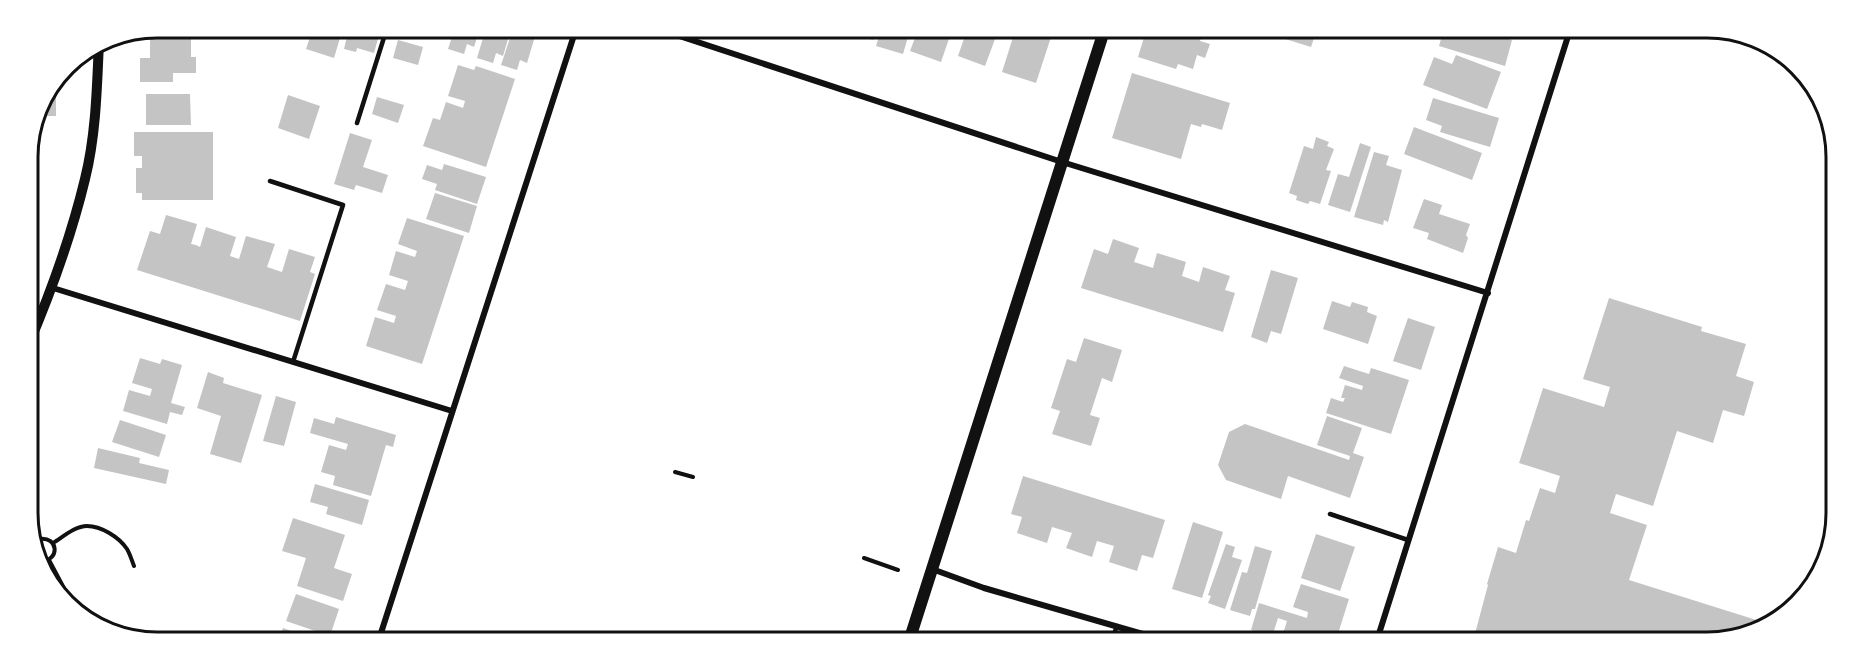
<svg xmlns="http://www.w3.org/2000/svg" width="1864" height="669" viewBox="0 0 1864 669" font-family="'Sofia Sans Condensed',sans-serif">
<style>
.building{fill:#c4c4c4}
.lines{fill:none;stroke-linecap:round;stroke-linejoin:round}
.path{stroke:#111;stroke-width:4}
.service{stroke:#111;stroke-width:4.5}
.minor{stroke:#111;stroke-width:6}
.tertiary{stroke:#111;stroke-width:10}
.secondary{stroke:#111;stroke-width:12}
.rim{fill:none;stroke:#111;stroke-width:3}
</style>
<rect width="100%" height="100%" fill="#fff"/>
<!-- building -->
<path class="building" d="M156,27h35v30h5v16h-23v9h-33v-24h10v-30z
M313,28h30l-9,30 -28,-9z
M349,28h32l-7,25 -17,-5 -1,4 -12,-3z
M424,28h27l-4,11 -24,-7z
M455,28h25l-6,19 -7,-3 -3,10 -16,-5z
M486,28l25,1 -8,27 -7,-3 -3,10 -16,-5z
M513,29h10l13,4 -9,30 -7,-3 -3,10 -16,-5z
M840,30h36l-3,10z
M881,30h29l-7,24 -27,-8z
M918,30h34l-11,32 -31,-11z
M967,30l31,1 -13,35 -27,-10z
M1015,31h38l-17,52 -34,-11z
M1146,31h57l-3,10 10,3 -5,14 -8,-3 -4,14 -15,-5 -2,5 -38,-12z
M1263,32h53l-5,15z
M1443,32l47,1 22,7 -7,26 -66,-20z
M398,40l25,7 -5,18 -25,-7z
M1456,55l45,17 -14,37 -64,-24 11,-28 18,7z
M458,65l16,5 2,-4 39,13 -29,88 -63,-21 10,-28 7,2 6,-18 17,6 2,-7 -17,-5z
M1132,73l98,30 -8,27 -20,-6 -1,3 -10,-3 -10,35 -69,-21z
M56,78v38h-20l4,-17z
M146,94h44l1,31h-45z
M288,95l32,11 -11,33 -31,-11z
M377,97l27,8 -6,18 -26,-9z
M1433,98l66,20 -9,29 -50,-15 2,-6 -16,-6z
M1414,127l68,26 -10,27 -68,-26z
M134,132h79v68h-71v-7h-6v-25h6v-12h-8z
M350,133l22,7 -9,27 25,8 -6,18 -26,-8 -2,5 -20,-6z
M1316,137l13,5 -2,4 7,3 -8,21 5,1 -11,33 -10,-3 -2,3 -12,-4 1,-4 -8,-3 15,-47 9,3z
M1360,143l11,4 -21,65 -22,-7 10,-31 11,3z
M1374,152l15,4 -3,9 16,5 -14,52 -4,-2 -1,5 -29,-8z
M444,164l42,13 -9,27 -42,-14 2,-6 -15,-5 5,-14 15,5z
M435,193l42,13 -8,27 -43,-14z
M1424,199l18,6 -3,9 31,10 -4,11 2,3 -5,15 -36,-14 2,-6 -16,-5z
M166,215l31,9 -6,20 5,1 4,2 6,-20 30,10 -6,19 9,3 7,-23 29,8 -8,23 15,5 7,-23 26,8 -5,15 5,2 -15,47 -163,-51 13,-39 10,3z
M407,218l57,18 -42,128 -56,-18 9,-29 19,6 2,-7 -19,-6 9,-26 19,6 3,-9 -19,-6 7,-24 19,6 2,-6 -19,-7z
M1113,239l26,9 -5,14 19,6 4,-15 29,9 -4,14 17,6 4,-15 27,9 -5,14 10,3 -12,39 -142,-44 13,-39 14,5z
M1271,270l27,8 -17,56 -10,-3 -4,12 -16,-6z
M1609,298l93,29 -1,4 45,13 -10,32 18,6 -10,34 -21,-6 -10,33 -36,-12 -24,75 -37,-12 -6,19 37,12 -18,55 137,43 -50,19 -243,-1 15,-56 -1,-1 11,-37 18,6 10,-33 3,1 11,-33 15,5 5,-17 -41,-13 24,-75 61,19 6,-20 -27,-8z
M1332,301l18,6 2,-5 16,5 -1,5 10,4 -9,28 -45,-15z
M1408,318l27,9 -14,43 -28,-9z
M1084,338l38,12 -10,32 -10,-4 -12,37 10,3 -9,28 -39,-12 8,-23 -9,-3 16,-49 9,3z
M140,358l20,6 2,-5 20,6 -11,38 14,4 -3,8 -12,-3 -3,12 -44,-13 6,-21 21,6 2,-7 -20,-6z
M1344,366l25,8 2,-6 38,12 -18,54 -65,-21 5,-15 12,4 2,-4h-4l4,-13 17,5 1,-4 -24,-8z
M208,372l16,6 -1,5 39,12 -21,68 -31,-9 11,-38 -24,-8z
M276,396l20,6 -12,44 -21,-5z
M1327,416l35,12 -9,25 11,4 -14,41 -62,-22 -7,23 -55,-19 -8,-15 11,-33 16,-8 104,36 1,-4 -33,-11z
M336,417l60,18 -3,12 -7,-2 -15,51 -38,-11 2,-9 -14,-4 8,-27 17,5 2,-6 -38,-11 4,-15 20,6z
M120,420l46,15 -7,22 -47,-15z
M98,448l42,10 -1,5 30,7 -3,14 -72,-16z
M1023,476l142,44 -12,38 -11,-3 -5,16 -28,-9 5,-16 -17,-5 -5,16 -26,-9 6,-15 -20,-6 -5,16 -30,-10 5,-16 -11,-3z
M315,484l54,16 -7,25 -36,-11 2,-7 -18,-5z
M293,518l52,17 -11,33 18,6 -9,27 -46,-15 9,-28 -24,-7z
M1193,522l30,10 -21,66 -30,-9z
M1316,534l39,13 -15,44 -39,-13z
M1226,544l9,3 -3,10 10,3 -17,49 -17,-6 3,-7 -3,-1z
M1255,546l17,5 -17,58h-3l-2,7 -20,-6 12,-38 5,1z
M1301,584l48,15 -13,41h-55l6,-19 -9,-3 -6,19 -21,-7 8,-27 48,15 1,-6 -15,-5z
M296,594l43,15 -9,27 -44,-15z
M283,628l22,8h-25z"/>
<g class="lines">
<!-- path -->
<path class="path" d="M675,472l18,5
M29,517l10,22
M53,543c10,-6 22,-17 34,-17 14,0 32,11 40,23 3,5 5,12 7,17
M33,546l6,-7c20,-3 21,22 2,22
M864,558l34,12
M49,560l26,49"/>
<!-- service -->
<path class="service" d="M357,123l30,-95
M270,181l73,24 -50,157
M1330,514l78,26
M1112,639l5,-13"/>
<!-- minor -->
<path class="minor" d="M658,29l404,133 426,131
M53,288l399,123
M932,569l52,19 176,51
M380,636l196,-607
M1377,640l192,-607"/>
<!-- tertiary -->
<path class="tertiary" d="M28,346c23,-54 43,-109 57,-167 11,-44 12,-92 14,-138"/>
<!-- secondary -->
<path class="secondary" d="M910,638l194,-607"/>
</g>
<!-- crop -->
<path d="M0 0H1864V669H0ZM157 38H1707A119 119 0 0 1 1826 157V513A119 119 0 0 1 1707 632H157A119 119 0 0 1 38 513V157A119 119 0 0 1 157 38Z" fill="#fff" fill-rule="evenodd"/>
<path class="rim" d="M157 38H1707A119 119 0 0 1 1826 157V513A119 119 0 0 1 1707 632H157A119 119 0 0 1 38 513V157A119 119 0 0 1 157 38Z"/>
</svg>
